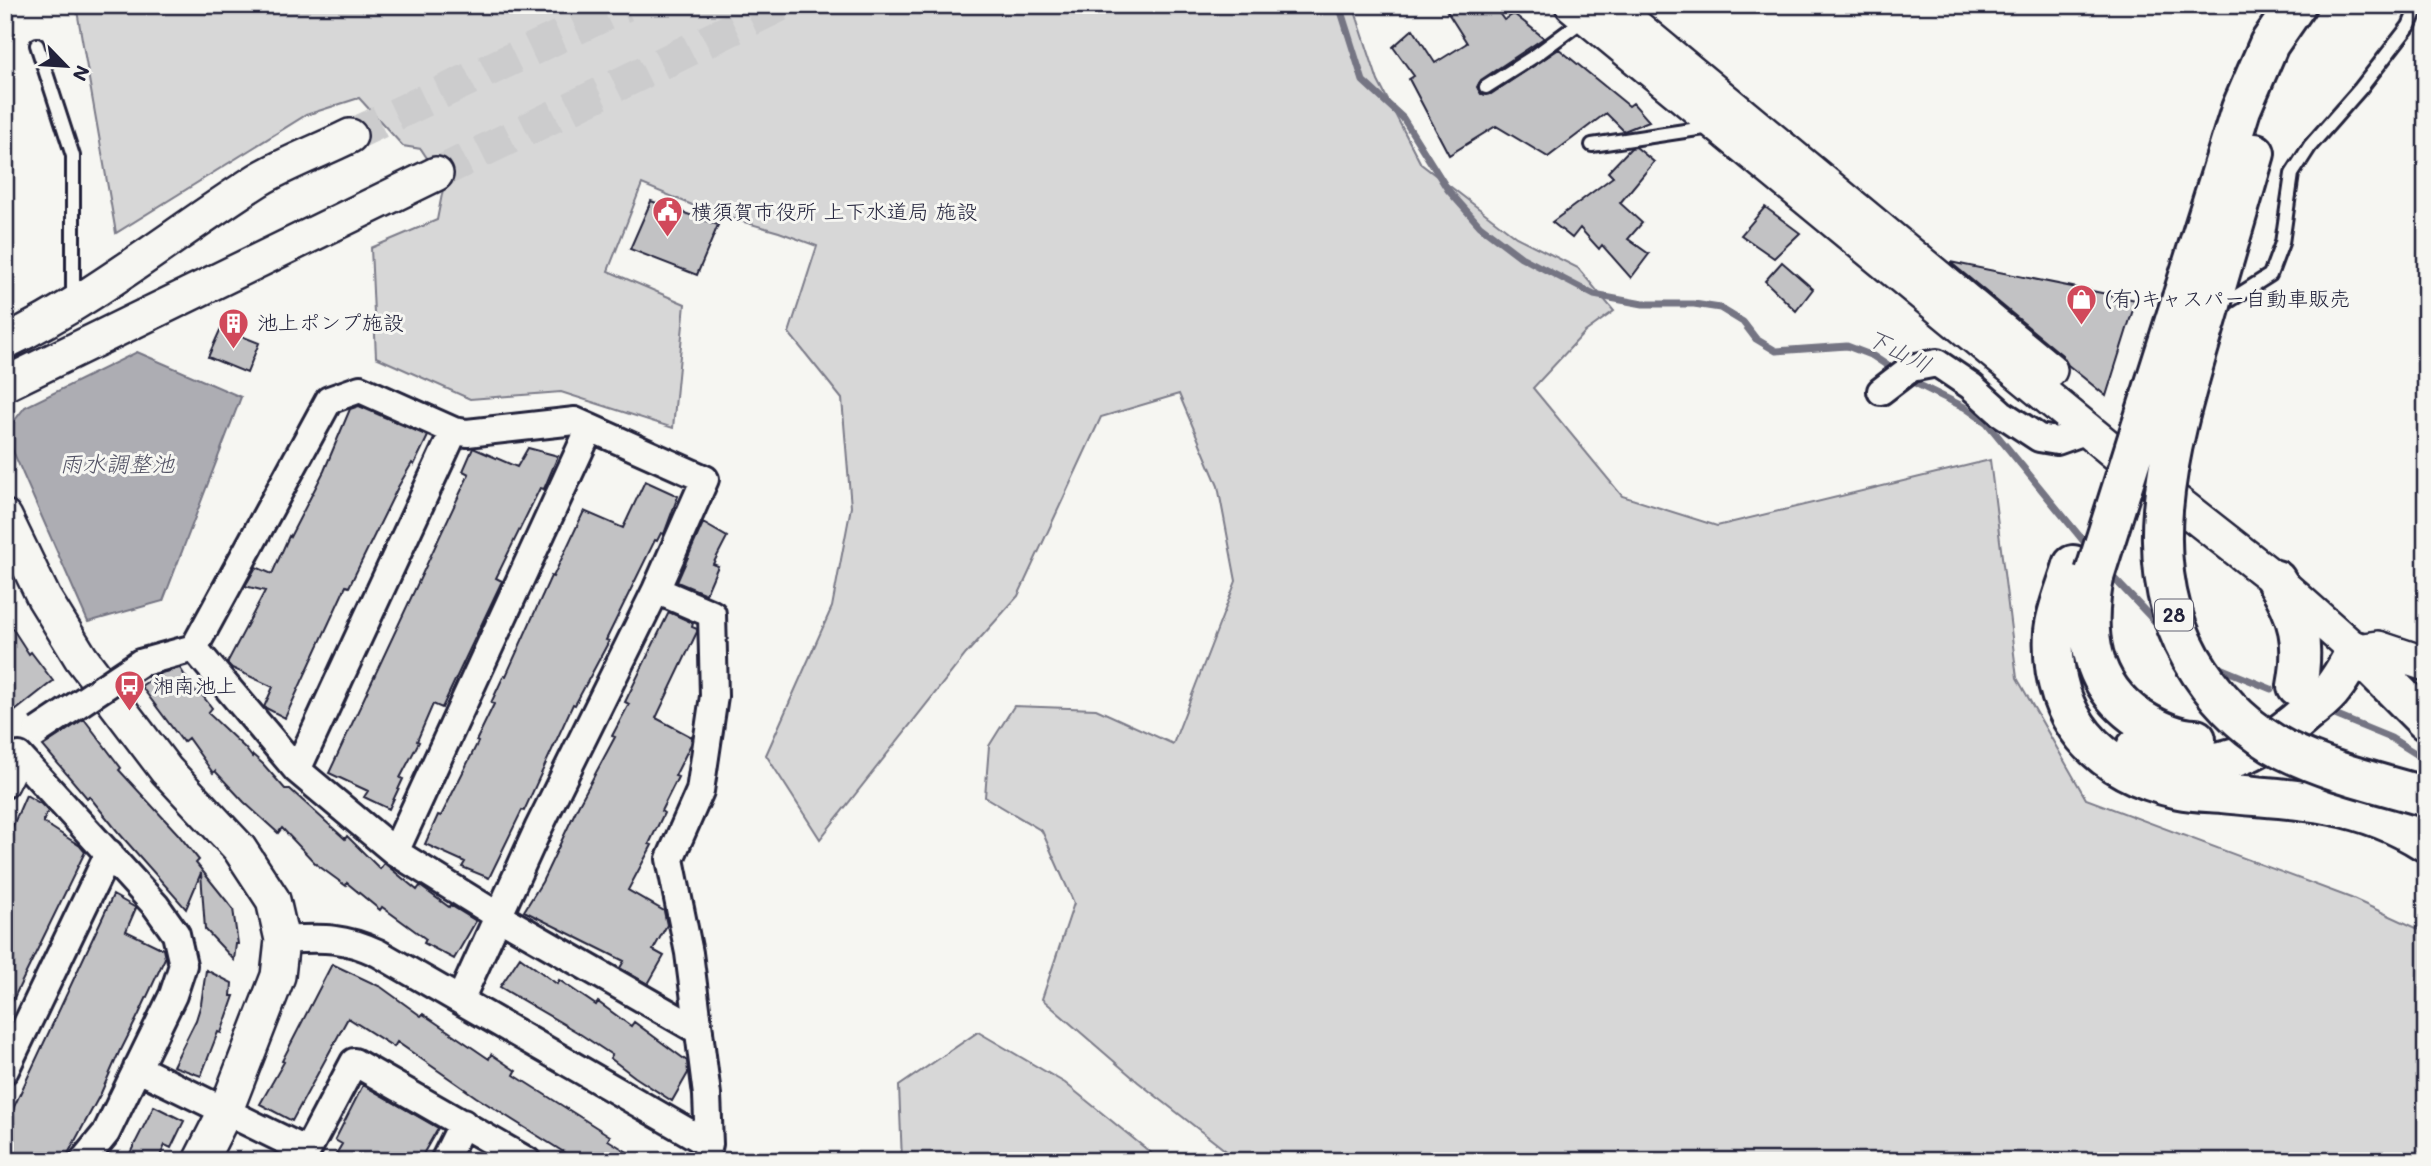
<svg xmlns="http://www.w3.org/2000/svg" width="2431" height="1166" viewBox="0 0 2431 1166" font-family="Mali,'Klee One',sans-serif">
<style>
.green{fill:#d7d7d7;stroke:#7c7c89;stroke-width:2}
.water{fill:#adadb3;stroke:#757583;stroke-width:2}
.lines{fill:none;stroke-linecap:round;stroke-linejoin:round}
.stream{stroke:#757583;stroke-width:7}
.building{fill:#c2c2c4;stroke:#22223b;stroke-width:2}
.tertiary-tunnel{stroke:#cccccd;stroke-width:33;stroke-dasharray:33 17;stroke-linecap:butt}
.service-casing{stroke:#22223b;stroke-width:18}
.minor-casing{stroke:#22223b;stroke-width:32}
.tertiary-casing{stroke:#22223b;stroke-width:38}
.motorway-casing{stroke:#22223b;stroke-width:44}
.service{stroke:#f6f6f2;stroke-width:12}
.minor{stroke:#f6f6f2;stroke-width:26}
.tertiary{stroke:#f6f6f2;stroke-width:33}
.motorway{stroke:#f6f6f2;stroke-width:38}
.minor-bridge-casing{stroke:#22223b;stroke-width:32;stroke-linecap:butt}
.motorway-bridge-casing{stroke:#22223b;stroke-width:44;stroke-linecap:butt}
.minor-bridge{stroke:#f6f6f2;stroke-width:26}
.motorway-bridge{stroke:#f6f6f2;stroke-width:38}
.labels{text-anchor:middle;stroke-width:6;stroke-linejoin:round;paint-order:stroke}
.shield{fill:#f6f6f2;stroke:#626272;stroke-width:2}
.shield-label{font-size:19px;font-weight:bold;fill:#22223b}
.poi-label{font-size:21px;fill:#22223b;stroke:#f6f6f2;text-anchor:start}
.water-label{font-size:23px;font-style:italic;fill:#535365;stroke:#f6f6f2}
</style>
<rect width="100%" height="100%" fill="#f6f6f2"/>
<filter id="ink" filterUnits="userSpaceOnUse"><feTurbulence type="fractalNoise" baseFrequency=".0143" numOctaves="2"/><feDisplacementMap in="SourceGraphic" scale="14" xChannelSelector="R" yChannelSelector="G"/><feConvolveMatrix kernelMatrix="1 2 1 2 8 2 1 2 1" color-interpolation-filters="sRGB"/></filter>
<g filter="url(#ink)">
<!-- green -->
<path class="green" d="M76,5h1277l25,76 43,83 95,73 62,31 36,43 -29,21 -52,56 89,108 95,30 273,-66 27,218 69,121 265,99 72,33 3,5v225h-1187l-101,-79 -96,-83 32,-96 -32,-72 -57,-34 4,-51 25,-40 82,3 77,35 63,-163 -18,-95 -39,-92 -78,23 -83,179 -52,58 -146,185 -54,-84 66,-148 19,-100 -9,-108 -53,-66 28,-87 -38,-14 -70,-20 -67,-28 -34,87 77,33 -12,124 -112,-36 -91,7 -94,-42 -5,-109 66,-28 7,-36 -23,-35 -18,-3 -44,-48 -53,17 -190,118z
M978,1032l87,51 96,78h-259l-3,-75z"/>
<!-- water -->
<path class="water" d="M137,352l104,45 -78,204 -75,21 -83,-189 20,-26z"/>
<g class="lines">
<!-- stream -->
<path class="stream" d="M1339,5l24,76 40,37 45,72 32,36 41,31 73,38 49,9h51l26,4 23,14 13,17 20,12 71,-5 26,10 24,16
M1907,379l57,28 23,16 103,126
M2108,572l54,57
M2215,666l56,23
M2330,713l61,25 35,22"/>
</g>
<!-- building -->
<path class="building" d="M1443,5h50l11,15 10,-6 30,24 -63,42 -4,7 4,7h10l68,-45 70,57 4,-3 16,18 -25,10 -18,-18 -58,44 -52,-31 -47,29 -40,-76 5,-3 -21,-29 20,-18 22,34 32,-20z
M1636,147l18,15 -34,41 22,20 -14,16 21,15 -18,24 -29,-33 -3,4 -19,-21 -8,10 -20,-16 61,-45 -5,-5 23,-24z
M651,201l67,24 -21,50 -67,-26z
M1765,207l35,26 -26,25 -33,-23z
M1782,262l31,27 -17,22 -31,-30z
M1950,262l186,38 -30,96 -38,-31 -6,-10z
M221,328l38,15 -12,30 -39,-16z
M359,406l69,30 -14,29 -2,-2 -14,24 -49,100 -3,-1 -61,132 -21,-11 9,-20 -41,-19 -5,-5 38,-72 -20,-5 11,-19 16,7 17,-38 1,1 34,-66 26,-62z
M473,448l44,19 11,-19 30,8 -14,33 -4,-1 -44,90 6,3 -60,127 -9,-4 -16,37 2,1 -19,36 3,1 -14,30 -25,-12 4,-6 -39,-18 140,-299 -6,-3z
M645,481l33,15 -14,38 -3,-1 -4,8 -2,-1 -49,100 3,1 -34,64 -2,-1 -49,107 -2,-1 -33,68 -27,-11 3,-5 -40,-18 13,-29 3,1 37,-74 -2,-1 18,-37 -3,-1 13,-28 2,1 45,-100 2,1 31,-66 39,17z
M703,523l24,14 -14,27 5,2 -12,28 -29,-12z
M669,612l24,11 -1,4 5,2v3l-41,86 36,19 -1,7 -16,32 3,1 -17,34 3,2 -15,31 3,1 -24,45 36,21 3,14 -14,25 11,6 -16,28 -28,-16 4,-7 -100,-50 18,-29 36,-76 37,-69 -3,-1 17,-32 -4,-2z
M5,617l24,37 2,-2 22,29 -38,30 -10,-13z
M180,668l16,25 3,-2 13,17 -4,5 37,35 7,9 1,-2 10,9 22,25h5l55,50 2,-3 33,33 4,-6 33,27 3,-4 29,21 1,-2 26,16 -22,38 -30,-16 2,-4 -44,-32 -2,3 -33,-27 -1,3 -30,-22 -34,-36 -4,5 -34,-31 -29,-31 -2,2 -25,-35 -5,4 -42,-56 20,-13z
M84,719l37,49 -2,2 59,64 21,26 -3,3 37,46 5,35h-2l-2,16 -29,-31 -4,-56 -15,36 -68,-77 -29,-36 -2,2 -44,-52z
M26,795l15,9 7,7 -5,11 37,24 5,6 -80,164v-172z
M113,895l23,13 -10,23 37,18 2,9 -26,56 -18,36h-1l-19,43 -37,68h-22l-20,-7 -3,7h-14v-35z
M520,957l37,27 2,-4 37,25 2,-3 33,24 3,-4 53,39 1,12 -16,28 -37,-24 -25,-19 2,-3 -35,-23 -77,-45z
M332,964l49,23 40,29 2,-2 66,45 2,-5 25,17 -2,4 96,61 -2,4 34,21h-64l-102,-64 -79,-55 -3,5 -46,-29 -56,103 -32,-17 24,-42 -2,-1z
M206,970l26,13 -1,13h3l-13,37 -3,-1 -17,44 -28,-10 23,-46 5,-16z
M363,1085l75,43 -19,33h-87l10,-17 -7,-4z
M154,1106l30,15 -13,27 -6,-3 -7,16h-32z"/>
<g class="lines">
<!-- tertiary-tunnel -->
<path class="tertiary-tunnel" d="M350,136l275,-131
M436,174l345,-169"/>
<defs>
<path id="service" d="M37,45l36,111v146
M1486,87l50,-32 50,-37
M1592,145l119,-18
M2218,308l52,-33 12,-32 10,-69 18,-28 50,-57 49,-63 9,-21"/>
<path id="minor" d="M1881,391l30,-23 26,-5 34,23 30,27 38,25 18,3 31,-11
M656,590l56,24 2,82 -14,95 -30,68 19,94 18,142 2,49
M140,663l54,-15
M297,770l157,-339
M5,784l14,-28 137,150 20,28 7,31 -10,30 -67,138 -23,28
M395,852l195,-424
M282,940c39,-2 60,-4 96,13l331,191 -3,14
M460,1000l79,-173 117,-237 49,-111 -130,-58 -108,12 -13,-2 -94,-42 -31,11 -135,248 103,122 98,82 105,65 199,114
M137,1068l170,83 -5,10
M5,1070l104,-217
M307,1151l47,-89 173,99
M444,1161l19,-38"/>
<path id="tertiary" d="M1572,5l569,469 135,106 80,71 22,-3 48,16
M1610,5l440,365
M5,342c91,-44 168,-108 253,-162 28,-17 62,-29 92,-44
M5,384l431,-210
M5,517l39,81 37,60 85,112 73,78 34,52 9,40 -4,36 -52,134 -26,51"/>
<path id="motorway" d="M2214,294l41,-141
M2182,298l59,-189 28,-65 27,-39
M2073,565c-6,21 -17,45 -19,66 -5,87 43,140 125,158 14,3 29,3 43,4 36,4 74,5 110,12 33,6 66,19 94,37
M2095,573c-12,57 -7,111 45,146 16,10 36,20 56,20
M2276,580c23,36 29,63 21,106
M2356,651l70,70
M2136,748c65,31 118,12 169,-34 9,-8 21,-16 28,-26 9,-11 16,-25 23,-37"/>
</defs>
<!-- service casing -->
<use href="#service" class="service-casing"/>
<!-- minor casing -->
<use href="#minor" class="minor-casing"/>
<!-- tertiary casing -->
<use href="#tertiary" class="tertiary-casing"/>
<!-- motorway casing -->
<use href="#motorway" class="motorway-casing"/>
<!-- service -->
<use href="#service" class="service"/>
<!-- minor -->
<use href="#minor" class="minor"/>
<!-- tertiary -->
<use href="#tertiary" class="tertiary"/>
<!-- motorway -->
<use href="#motorway" class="motorway"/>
<defs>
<path id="minor-bridge" d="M38,731l102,-68"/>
<path id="motorway-bridge" d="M2214,294c-33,120 -91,264 -14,378 22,33 50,60 85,78 44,22 94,33 141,47
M2095,573l87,-275"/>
</defs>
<!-- minor-bridge casing -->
<use href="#minor-bridge" class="minor-bridge-casing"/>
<!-- motorway-bridge casing -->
<use href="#motorway-bridge" class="motorway-bridge-casing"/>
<!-- minor-bridge -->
<use href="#minor-bridge" class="minor-bridge"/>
<!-- motorway-bridge -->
<use href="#motorway-bridge" class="motorway-bridge"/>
</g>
</g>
<!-- icons -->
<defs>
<symbol id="civic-pin" viewBox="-11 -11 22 30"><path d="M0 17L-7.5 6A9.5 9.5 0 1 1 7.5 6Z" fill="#d1495b" stroke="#f6f6f2"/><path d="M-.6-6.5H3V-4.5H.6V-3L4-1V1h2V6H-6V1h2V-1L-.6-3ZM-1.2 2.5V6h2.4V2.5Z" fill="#fff"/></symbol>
<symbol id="shop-pin" viewBox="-11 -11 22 30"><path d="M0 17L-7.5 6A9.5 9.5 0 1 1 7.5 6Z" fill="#d1495b" stroke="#f6f6f2"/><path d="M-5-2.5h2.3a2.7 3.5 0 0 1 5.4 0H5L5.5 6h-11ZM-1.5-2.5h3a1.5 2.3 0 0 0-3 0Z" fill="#fff"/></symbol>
<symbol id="building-pin" viewBox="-11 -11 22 30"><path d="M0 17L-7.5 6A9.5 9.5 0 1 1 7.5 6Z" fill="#d1495b" stroke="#f6f6f2"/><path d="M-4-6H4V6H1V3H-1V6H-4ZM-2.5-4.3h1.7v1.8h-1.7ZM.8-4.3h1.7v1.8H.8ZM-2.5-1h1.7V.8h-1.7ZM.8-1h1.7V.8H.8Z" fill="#fff"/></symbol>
<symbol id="bus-pin" viewBox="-11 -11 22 30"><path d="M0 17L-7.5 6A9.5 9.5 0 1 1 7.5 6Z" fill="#d1495b" stroke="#f6f6f2"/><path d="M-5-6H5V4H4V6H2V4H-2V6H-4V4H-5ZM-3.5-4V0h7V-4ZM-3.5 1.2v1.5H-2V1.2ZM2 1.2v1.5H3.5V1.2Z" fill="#fff"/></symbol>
</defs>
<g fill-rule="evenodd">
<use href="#civic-pin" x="650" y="194" width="35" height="47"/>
<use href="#shop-pin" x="2064" y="282" width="35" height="47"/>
<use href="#building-pin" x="216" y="306" width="35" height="47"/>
<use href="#bus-pin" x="112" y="668" width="35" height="47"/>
</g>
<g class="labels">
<!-- shield labels -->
<rect class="shield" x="2155" y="599.5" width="38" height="31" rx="5"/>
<g class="shield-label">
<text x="2174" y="622">28</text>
</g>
<!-- poi labels -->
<g class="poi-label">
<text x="691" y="219">横須賀市役所 上下水道局 施設</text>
<text x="2105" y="306">(有)キャスパー自動車販売</text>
<text x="257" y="330">池上ポンプ施設</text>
<text x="153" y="693">湘南池上</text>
</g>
<!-- water labels -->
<g class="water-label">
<text transform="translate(1899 351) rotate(27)" y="8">下山川</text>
<text x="117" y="472">雨水調整池</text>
</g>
</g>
<!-- margin -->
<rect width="2431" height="1166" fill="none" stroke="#f6f6f2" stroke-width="28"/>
<rect x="14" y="14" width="2403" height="1138" fill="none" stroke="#22223b" stroke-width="2.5" filter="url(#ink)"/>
<!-- north arrow -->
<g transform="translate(66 66) rotate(115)" stroke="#f6f6f2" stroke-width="5" paint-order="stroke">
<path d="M0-5L12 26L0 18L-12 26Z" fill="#22223b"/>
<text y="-10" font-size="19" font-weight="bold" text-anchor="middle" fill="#22223b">N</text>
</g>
</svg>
